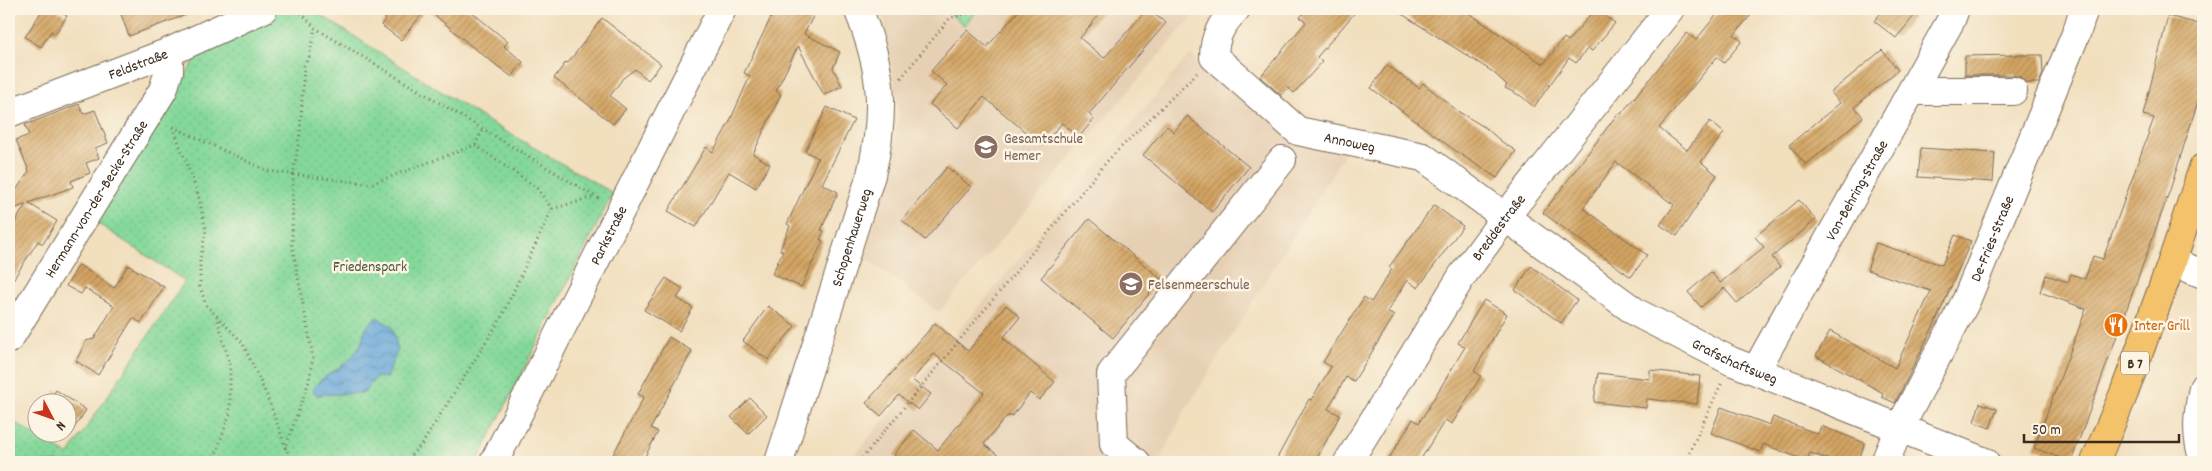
<svg xmlns="http://www.w3.org/2000/svg" width="2212" height="471" viewBox="0 0 2212 471" font-family="Dekko,sans-serif">
<style>
.built{fill:#e6d0b4}
.park{fill:url(#park-dots);stroke:#60815c}
.water{fill:url(#water-waves);stroke:#51687c}
.building{fill:url(#building-hatch)}
.lines{fill:none;stroke-linecap:round;stroke-linejoin:round}
.minor-casing{stroke:#7b6956;stroke-width:30}
.major-casing{stroke:#7b6956;stroke-width:30}
.path{stroke:#7b6956;stroke-width:3;stroke-dasharray:1 4;stroke-linecap:butt}
.minor{stroke:#fff;stroke-width:28}
.major{stroke:#f3c26a;stroke-width:28}
.labels{text-anchor:middle;stroke-width:5;stroke-linejoin:round;paint-order:stroke}
.shield{fill:#fcf5e5;stroke:#75675a;stroke-width:1}
.shield-label{font-size:14px;font-weight:bold;fill:#3b2a1e}
.street-label{font-size:15px;fill:#3b2a1e;stroke:#fcf5e5}
.education-label{font-size:15px;fill:#785e54;stroke:#fcf5e5;text-anchor:start}
.park-label{font-size:15px;fill:#4d563d;stroke:#fcf5e5}
.food-label{font-size:15px;fill:#c56008;stroke:#fcf5e5;text-anchor:start}
</style>
<defs>
<pattern id="park-dots" width="8" height="8" patternUnits="userSpaceOnUse" patternTransform="scale(1.25)"><rect width="8" height="8" fill="#84d89a"/><path d="M2 2h.1M6 6h.1" fill="none" stroke="#73ba84" stroke-width="1.8" stroke-linecap="round"/></pattern>
<pattern id="water-waves" width="16" height="10" patternUnits="userSpaceOnUse" patternTransform="scale(1.25)"><rect width="16" height="10" fill="#67a7da"/><path d="M0 5q4-4 8 0t8 0" fill="none" stroke="#5688b0"/></pattern>
<pattern id="building-hatch" width="6" height="6" patternUnits="userSpaceOnUse" patternTransform="scale(1.25)"><rect width="6" height="6" fill="#d3a462"/><path d="M-1 1l2-2M0 6l6-6M5 7l2-2" fill="none" stroke="#ac8650"/></pattern>
</defs>
<rect width="100%" height="100%" fill="#fcf5e5"/>
<filter id="ink" filterUnits="userSpaceOnUse"><feTurbulence type="fractalNoise" baseFrequency=".02" numOctaves="2"/><feDisplacementMap in="SourceGraphic" scale="10" xChannelSelector="R" yChannelSelector="G"/><feConvolveMatrix kernelMatrix="1 2 1 2 8 2 1 2 1" color-interpolation-filters="sRGB"/></filter>
<filter id="wash" filterUnits="userSpaceOnUse"><feTurbulence type="fractalNoise" baseFrequency=".0096" numOctaves="4" result="noise"/><feDisplacementMap in="SourceGraphic" scale="20" xChannelSelector="R" yChannelSelector="G"/><feGaussianBlur stdDeviation="1.12" result="paint"/><feColorMatrix in="noise" values="0 0 0 0 0 0 0 0 0 0 0 0 0 0 0 0 0 1.4 0 .05"/><feComposite in="paint" operator="in"/></filter>
<g filter="url(#wash)">
<rect width="100%" height="100%" fill="#f1dfbe"/>
<!-- built -->
<path class="built" d="M879,9h320l-260,303 -75,-55 23,-78 12,-63 -14,-96z
M1190,54l21,18 134,81 -162,261 -22,44 8,4h-320z"/>
<!-- park -->
<path class="park" d="M284,9h27l180,114 122,70 -136,269h-468v-43l59,36 117,-174 -91,-60 106,-169z
M944,9h35l-15,16z"/>
<!-- water -->
<path class="water" d="M377,317l15,10 6,22 -12,29 -10,-1 -12,16 -47,2 -5,-5c9,-16 33,-21 44,-38 12,-16 2,-21 21,-35z"/>
<g id="blocks">
<!-- building -->
<path class="building" d="M43,9h12l12,7 -12,18 -4,-3 -10,16 -16,-10z
M119,9h75v3l-65,24z
M373,9h53l-25,31 -20,-15 5,-6z
M428,9h40l40,33 -4,4 19,16 -11,15 -42,-32z
M775,9h42l-13,25 36,18 -7,16 9,18 -18,9 -26,-49 -22,45 5,3 -28,60 17,10 -14,24 -27,-16 -33,55 -28,-16 38,-64 7,5 16,-29 21,-47 -6,-3z
M1020,9h84l-24,29 24,20 43,-49 19,14 -77,91 5,5 -15,18 -17,-14 -20,23 -58,-49 -26,31 -28,-24 17,-19 -16,-14 36,-41 20,17z
M1308,9h50l-41,48 5,5 -28,31 -6,-5 -7,7 -21,-18 46,-55 -6,-5z
M1394,9h69l80,55 21,-26 4,3 27,-32 20,14 -23,28 -4,-3 -12,15 -7,-5 -35,49 -13,-11 -16,-8 2,-3 -14,-13z
M1721,9h35l-22,26 8,6 -18,22 -7,-6 -58,71 28,22 23,-29 14,12 -23,29 16,13 -40,61 -17,-11 14,-20 -58,-43 -33,46 64,47 -16,22 -88,-64 76,-101 2,2 66,-81 9,7z
M1884,9h36l-24,29 -22,-17z
M2168,16l35,9v60l-33,105 -99,272 -37,-14 52,-139 -46,-17 6,-17 22,7 3,-8 14,5 8,-23 10,3 51,-141 -11,-3z
M602,18l59,46 -13,16 -13,-11 -12,9 -13,18 16,13 -13,15 -59,-46 12,-16 2,1z
M1882,50l16,20 -43,37 8,10 -57,48 -17,-20 51,-42 -9,-11z
M2016,55h26l1,19 -4,9h-13l-6,-6 -7,-2h-48v-19z
M1387,65l32,23 4,-5 36,29 27,16 16,14 14,9 -19,27 -40,-26 -86,-64z
M79,104l4,10 12,-4 13,33 -13,5 4,10 -13,5 4,10 -19,8 2,6 -45,16 29,18 -14,23 -5,-3 -29,45v-54l17,-28 -17,7v-10l20,-30 -13,-31 13,-5 -4,-10z
M827,107l27,13 -32,64 16,8 -17,38 3,1 -4,8 3,2 -22,46 -29,-13 11,-23 -3,-1 10,-24 -3,-2 31,-66 -13,-7z
M1187,116l62,51 -37,45 -69,-57 24,-29 7,6z
M1921,148l74,5 -2,29 -75,-5z
M947,167l24,20 -46,53 -23,-20z
M1799,200l17,20 -44,37 8,10 -43,36 -13,-15 -23,19 -13,-15 23,-20 9,11 44,-36 -9,-10z
M1434,205l29,21 -45,62 -11,-8 -20,32 7,4 -40,65 -8,-4 -18,32 12,6 -25,47h-40l34,-63 2,1 20,-33 -8,-5 41,-65 7,5 21,-33 -3,-2z
M1089,219l72,60 -48,59 -72,-60z
M1955,235l16,6 -36,82 -40,80 -13,-6 1,-4 -67,-37 14,-25 65,37 36,-77 -64,-21 9,-27 66,22z
M79,265l35,23 14,-23 36,22 -23,36 -8,-5 -35,57 -22,-14 10,-20 8,-2 20,-33 -29,-18 -4,6 -15,-8z
M1531,266l46,34 -16,23 -46,-33z
M666,278l17,11 -6,9 16,10 -14,23 -35,-21z
M1484,300l23,14 -33,57 7,5 -29,48 -7,-4 -26,42h-32l26,-43 6,4 46,-76 -7,-4z
M1006,305l14,12 -17,21 52,44 -16,18 -9,-7 -18,23h-5l-23,28 22,18h-103l-9,-7 20,-25 24,20 46,-57 -50,-39 -22,26 19,14 -13,16 -19,-15 -18,21 -15,-13 69,-80 33,28z
M768,306l27,20 -27,34 -25,-19z
M669,337l23,14 -41,77 7,4 -16,30h-33l35,-65 -6,-3z
M1650,370l50,6 -3,28 -50,-5 -1,9 -52,-6 4,-29 52,6z
M56,390l30,20 -17,26 -4,-2h3v-30h-20z
M750,398l17,17 -19,19 -17,-17z
M1980,403l17,6 -7,19 -16,-6z
M1721,407l49,18 3,-8 45,17 3,-8 44,17 -7,19h-22l-26,-9 -3,8 -44,-17 -3,8 -49,-19z"/>
</g>
</g>
<g filter="url(#ink)">
<use href="#blocks" fill-opacity="0" stroke="#7b6956" stroke-width="1"/>
<g class="lines">
<defs>
<g id="minor">
<path id="s1" d="M1236,9c-14,14 -22,27 -22,48l84,74 125,26 214,156 94,48 254,101"/>
<path d="M1912,91h101"/>
<path id="s2" d="M9,113l160,-61 94,-43"/>
<path d="M2172,262l31,12"/>
<path id="s3" d="M9,339l154,-249 6,-19v-19"/>
<path id="s4" d="M1756,370l195,-350 4,-11"/>
<path d="M2203,388c-5,23 -8,47 0,69"/>
<path id="s5" d="M494,462l228,-453"/>
<path id="s6" d="M779,462l92,-287c15,-64 12,-105 -13,-166"/>
<path d="M1136,462l-22,-18 -3,-70 171,-214"/>
<path id="s7" d="M1348,462l114,-186 44,-60 164,-207"/>
<path id="s8" d="M1885,462l14,-33 67,-128 111,-270 7,-22"/>
</g>
<path id="major" d="M2095,462l29,-69 48,-131 31,-94"/>
</defs>
<!-- minor casing -->
<use href="#minor" class="minor-casing"/>
<!-- major casing -->
<use href="#major" class="major-casing"/>
<!-- path -->
<path class="path" d="M298,9l17,19 284,171
M901,78l49,-60 34,-9
M173,127l95,44 103,13 104,-39 62,43 15,21
M173,127l25,67 8,36 -6,30v27l6,18 36,37 25,54 24,66
M475,145l9,-17
M285,449l24,-68 4,-24 -21,-112 1,-70 7,-42 4,-67 5,-9 6,-29
M213,462l17,-49v-48l-13,-48
M404,462l18,-18 79,-126 51,-109 42,-12
M859,462l250,-303 88,-86
M1685,462l37,-80"/>
<!-- minor -->
<use href="#minor" class="minor"/>
<!-- major -->
<use href="#major" class="major"/>
</g>
</g>
<!-- icons -->
<defs>
<symbol id="school-disc" viewBox="-11 -11 22 22"><circle r="9.5" fill="#8d6e63" stroke="#fcf5e5"/><path d="M0-5L7-2L0 1L-7-2ZM-4 1L0 2.5L4 1V4Q0 6-4 4Z" fill="#fff"/></symbol>
<symbol id="restaurant-disc" viewBox="-11 -11 22 22"><circle r="9.5" fill="#e8710a" stroke="#fcf5e5"/><path d="M-5-6h1v4h1v-4h1v4h1v-4h1v5L-1.5 .5V6h-2V.5L-5-1ZM5-6V6H3V1.5H1.5Q1.5-4 5-6Z" fill="#fff"/></symbol>
</defs>
<g fill-rule="evenodd">
<use href="#school-disc" x="972" y="133" width="28" height="28"/>
<use href="#school-disc" x="1117" y="270" width="28" height="28"/>
<use href="#restaurant-disc" x="2102" y="311" width="28" height="28"/>
</g>
<g class="labels">
<!-- shield labels -->
<rect class="shield" x="2121" y="351.5" width="28" height="23" rx="4"/>
<g class="shield-label">
<text x="2135" y="368">B 7</text>
</g>
<!-- street labels -->
<g class="street-label">
<text dy="5" stroke="none"><textPath href="#s2" startOffset="138">Feldstraße</textPath></text>
<text dy="5" stroke="none"><textPath href="#s1" startOffset="219">Annoweg</textPath></text>
<text dy="5" stroke="none"><textPath href="#s4" startOffset="206">Von-Behring-Straße</textPath></text>
<text dy="5" stroke="none"><textPath href="#s3" startOffset="165">Hermann-von-der-Becke-Straße</textPath></text>
<text dy="5" stroke="none"><textPath href="#s7" startOffset="279">Breddestraße</textPath></text>
<text dy="5" stroke="none"><textPath href="#s5" startOffset="254">Parkstraße</textPath></text>
<text dy="5" stroke="none"><textPath href="#s6" startOffset="236">Schopenhauerweg</textPath></text>
<text dy="5" stroke="none"><textPath href="#s8" startOffset="248">De-Fries-Straße</textPath></text>
<text dy="5" stroke="none"><textPath href="#s1" startOffset="668">Grafschaftsweg</textPath></text>
</g>
<!-- education labels -->
<g class="education-label">
<text x="1004" y="143">Gesamtschule<tspan x="1004" dy="17">Hemer</tspan></text>
<text x="1148" y="289">Felsenmeerschule</text>
</g>
<!-- park labels -->
<g class="park-label">
<text x="370" y="271">Friedenspark</text>
</g>
<!-- food labels -->
<g class="food-label">
<text x="2134" y="330">Inter Grill</text>
</g>
</g>
<!-- margin -->
<rect width="2212" height="471" fill="none" stroke="#fcf5e5" stroke-width="30"/>
<!-- north arrow -->
<g transform="translate(52 418) rotate(131)"><circle r="24" fill="#fcf5e5" stroke="#afa495"/>
<path d="M0-4L9 19L0 12L-9 19Z" fill="#c8321e"/>
<text y="-8" font-size="14" font-weight="bold" text-anchor="middle" fill="#3b2a1e">N</text>
</g>
<!-- scale -->
<path d="M2024 434v8h155v-8" fill="none" stroke="#3b2a1e" stroke-width="2.5"/>
<text x="2032" y="434" font-size="15" fill="#3b2a1e" stroke="#fcf5e5" stroke-width="4" paint-order="stroke">50 m</text>
</svg>
